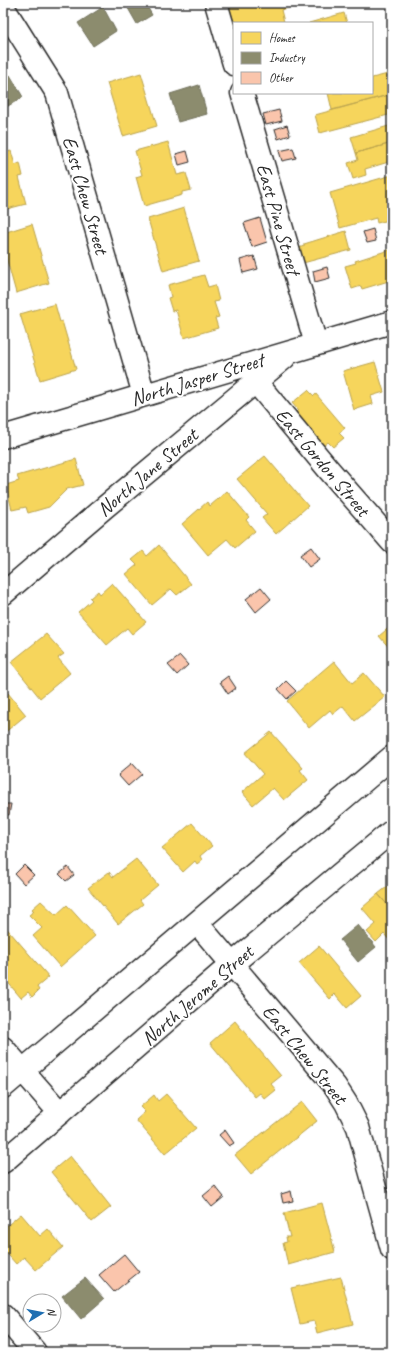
<svg xmlns="http://www.w3.org/2000/svg" width="395" height="1355" viewBox="0 0 395 1355" font-family="Caveat,sans-serif">
<style>
.homes{fill:#f6d55c;stroke:#b9a24d}
.industry{fill:#8c8c6e;stroke:#6f6f5a}
.building{fill:#fac5ac;stroke:#2b2b2b}
.lines{fill:none;stroke-linecap:round;stroke-linejoin:round}
.street-casing{stroke:#2b2b2b;stroke-width:25}
.street{stroke:#fff;stroke-width:22}
.labels{text-anchor:middle;stroke-width:4;stroke-linejoin:round;paint-order:stroke}
.street-label{font-size:20px;fill:#2b2b2b;stroke:#fff}
</style>
<rect width="100%" height="100%" fill="#fff"/>
<filter id="ink" filterUnits="userSpaceOnUse"><feTurbulence type="fractalNoise" baseFrequency=".025" numOctaves="2"/><feDisplacementMap in="SourceGraphic" scale="8" xChannelSelector="R" yChannelSelector="G"/><feConvolveMatrix kernelMatrix="1 2 1 2 8 2 1 2 1" color-interpolation-filters="sRGB"/></filter>
<g filter="url(#ink)">
<!-- homes -->
<path class="homes" d="M228,3h62l1,4 -10,3 3,12 -3,1h-47z
M344,13l3,10h-38z
M141,73l16,53 -34,10 -16,-53z
M392,73v21l-60,16 -4,-17h44v-15z
M392,94v20l-72,19 -5,-18z
M392,125v18l-36,10 -5,-16z
M168,142l9,33 9,-2 5,17 -9,2v3l-38,11 -8,-29 6,-2 -7,-24z
M392,143v18l-27,8 1,6 -13,4 -5,-16 10,-3 -2,-7z
M11,151l4,14 5,-2 3,13 -4,1 7,27 -23,6v-57z
M392,175v38l-4,1 1,6 -12,3 -1,-5 -36,10 -10,-35z
M184,208l15,53 -36,10 -15,-52z
M32,224l17,59 -33,10 -11,-40 -2,1v-21z
M346,231l5,19 -48,13 -4,-15 5,-2v-2z
M392,249v31l-30,9 -1,-3 -9,3 -7,-23 11,-3 -1,-2z
M204,275l4,12 7,-2 4,16 -5,1 5,15 -4,1 3,10 -34,10 -8,-28 -4,1 -4,-13 3,-1 -3,-12z
M55,304l5,18 2,-1 14,48 -36,11 -20,-66z
M375,362l9,30 -13,4 2,8 -19,6 -11,-39z
M308,390l6,6 2,-2 29,34 -6,5 5,5 -11,9 -5,-5 -5,4 -28,-33 3,-3 -6,-7z
M265,456l43,50 -32,28 -14,-16 5,-4 -30,-35z
M76,459l7,26 -16,4 -18,18 -21,6 -2,-6 -14,3 -6,-25 13,-4 -2,-5z
M227,491l22,26 -3,3 9,11 -20,17 -8,-9 -19,16 -26,-31 25,-22 3,4z
M159,545l32,39 -14,11 -6,-6 -19,16 -26,-31 11,-9 -5,-5 11,-9 4,5z
M112,583l34,39 -14,12 -5,-6 -20,17 -29,-33 14,-12 -2,-2 8,-7 2,3z
M392,625v26l-13,-15z
M46,634l18,20 -6,4 12,15 -30,25 -29,-36z
M334,661l18,22 12,-10 21,24 -30,24 -12,-15 -10,8 -3,-4 -21,18 -22,-27z
M3,687l23,28 -23,19z
M271,732l32,36 -3,2 8,10 -24,20 -11,-12 -20,17 -11,-13 21,-18 -18,-21z
M192,823l20,23 -12,10 2,4 -5,4 -2,-3 -12,11 -21,-24z
M136,859l22,26 -18,15 3,4 -25,20 -30,-36 21,-16 4,5z
M392,883v27l-14,-16z
M378,894l14,16v33l-8,-9 -8,8 -9,-10 9,-8 -14,-16z
M41,901l15,14 11,-10 28,31 -35,31 -27,-31 9,-8 -13,-13 5,-4 -2,-2z
M3,924l46,53 -12,10 2,3 -7,7 -4,-5 -7,6 -16,-19 -2,2z
M319,946l42,50 -14,12 -12,-14 -5,5 -31,-36z
M235,1021l46,55 -10,8 5,6 -11,9 -5,-6 -5,4 -45,-54z
M166,1094l30,34 -31,26 -29,-34 9,-8 -5,-5 14,-12 4,6z
M302,1102l15,19 -66,53 -16,-19z
M70,1156l41,51 -19,15 -41,-50z
M322,1203l13,49 -47,13 -5,-22 4,-1 -1,-5h4l-6,-24z
M21,1214l19,22 8,-7 15,18 -27,23 -12,-13 -8,7 -13,-15v-20z
M341,1277l12,47 -36,9 -3,-12 -14,3 -9,-36z"/>
<!-- industry -->
<path class="industry" d="M125,3h20l7,12 -15,9z
M103,7l13,24 -23,15 -15,-23z
M10,75l13,22 -20,12v-29z
M199,85l8,29 -29,8 -8,-28z
M358,925l18,22 -18,15 -18,-22z
M85,1278l19,21 -23,20 -19,-23z"/>
<!-- building -->
<path class="building" d="M279,110l3,11 -16,4 -3,-11z
M287,125l3,10 -12,4 -3,-10z
M293,148l3,10 -14,3 -3,-10z
M187,151l3,11 -11,3 -3,-11z
M260,218l7,24 -15,5 -8,-24z
M373,229l3,12 -9,2 -4,-11z
M254,256l4,13 -15,4 -3,-13z
M327,267l3,11 -15,4 -2,-11z
M311,547l9,12 -11,8 -9,-12z
M261,587l10,12 -15,13 -10,-13z
M180,656l8,9 -11,10 -9,-10z
M228,676l8,12 -8,6 -8,-12z
M286,681l10,10 -9,8 -9,-10z
M132,763l10,11 -14,12 -10,-11z
M3,804h8l-2,11 -6,-1z
M24,865l10,10 -10,9 -9,-10z
M68,867l6,8 -8,6 -7,-7z
M225,1130l9,13 -5,3 -10,-11z
M215,1186l9,11 -12,10 -9,-11z
M291,1191l2,10 -10,2 -2,-9z
M124,1254l15,18 -25,20 -15,-17z"/>
<g class="lines">
<defs>
<path id="street" d="M216,3l18,61
M3,7l54,86 87,302
M242,93l74,251
M255,381l74,89 63,72
M3,437l389,-115
M3,594l102,-87 179,-149
M197,923l138,163 11,17 12,24 34,122
M3,1048l57,65
M3,1087l389,-330
M3,1162l229,-198 160,-133
M3,1315l32,37"/>
</defs>
<!-- street casing -->
<use href="#street" class="street-casing"/>
<!-- street -->
<use href="#street" class="street"/>
</g>
</g>
<g class="labels">
<!-- street labels -->
<g class="street-label">
<text transform="translate(86 195) rotate(74)" y="7">East Chew Street</text>
<text transform="translate(279 219) rotate(74)" y="7">East Pine Street</text>
<text transform="translate(197 379) rotate(-17)" y="7">North Jasper Street</text>
<text transform="translate(323 462) rotate(50)" y="7">East Gordon Street</text>
<text transform="translate(147 472) rotate(-40)" y="7">North Jane Street</text>
<text transform="translate(197 995) rotate(-41)" y="7">North Jerome Street</text>
<text transform="translate(305 1054) rotate(51)" y="7">East Chew Street</text>
</g>
</g>
<!-- margin -->
<rect width="395" height="1355" fill="none" stroke="#fff" stroke-width="16"/>
<rect x="8" y="8" width="379" height="1339" fill="none" stroke="#2b2b2b" stroke-width="1.5" filter="url(#ink)"/>
<!-- legend -->
<rect x="233" y="22" width="140" height="72" fill="#ffffff" stroke="#aaaaaa"/>
<rect x="241" y="32" width="20" height="12" fill="#f6d55c" stroke="#aaaaaa"/>
<text x="269" y="42" font-size="12" fill="#2b2b2b">Homes</text>
<rect x="241" y="52" width="20" height="12" fill="#8c8c6e" stroke="#aaaaaa"/>
<text x="269" y="62" font-size="12" fill="#2b2b2b">Industry</text>
<rect x="241" y="72" width="20" height="12" fill="#fac5ac" stroke="#aaaaaa"/>
<text x="269" y="82" font-size="12" fill="#2b2b2b">Other</text>
<!-- north arrow -->
<g transform="translate(42 1313) rotate(80)"><circle r="19" fill="#ffffff" stroke="#aaaaaa"/>
<path d="M0-3L7 15L0 10L-7 15Z" fill="#1f6fb2"/>
<text y="-6" font-size="11" font-weight="bold" text-anchor="middle" fill="#2b2b2b">N</text>
</g>
</svg>
